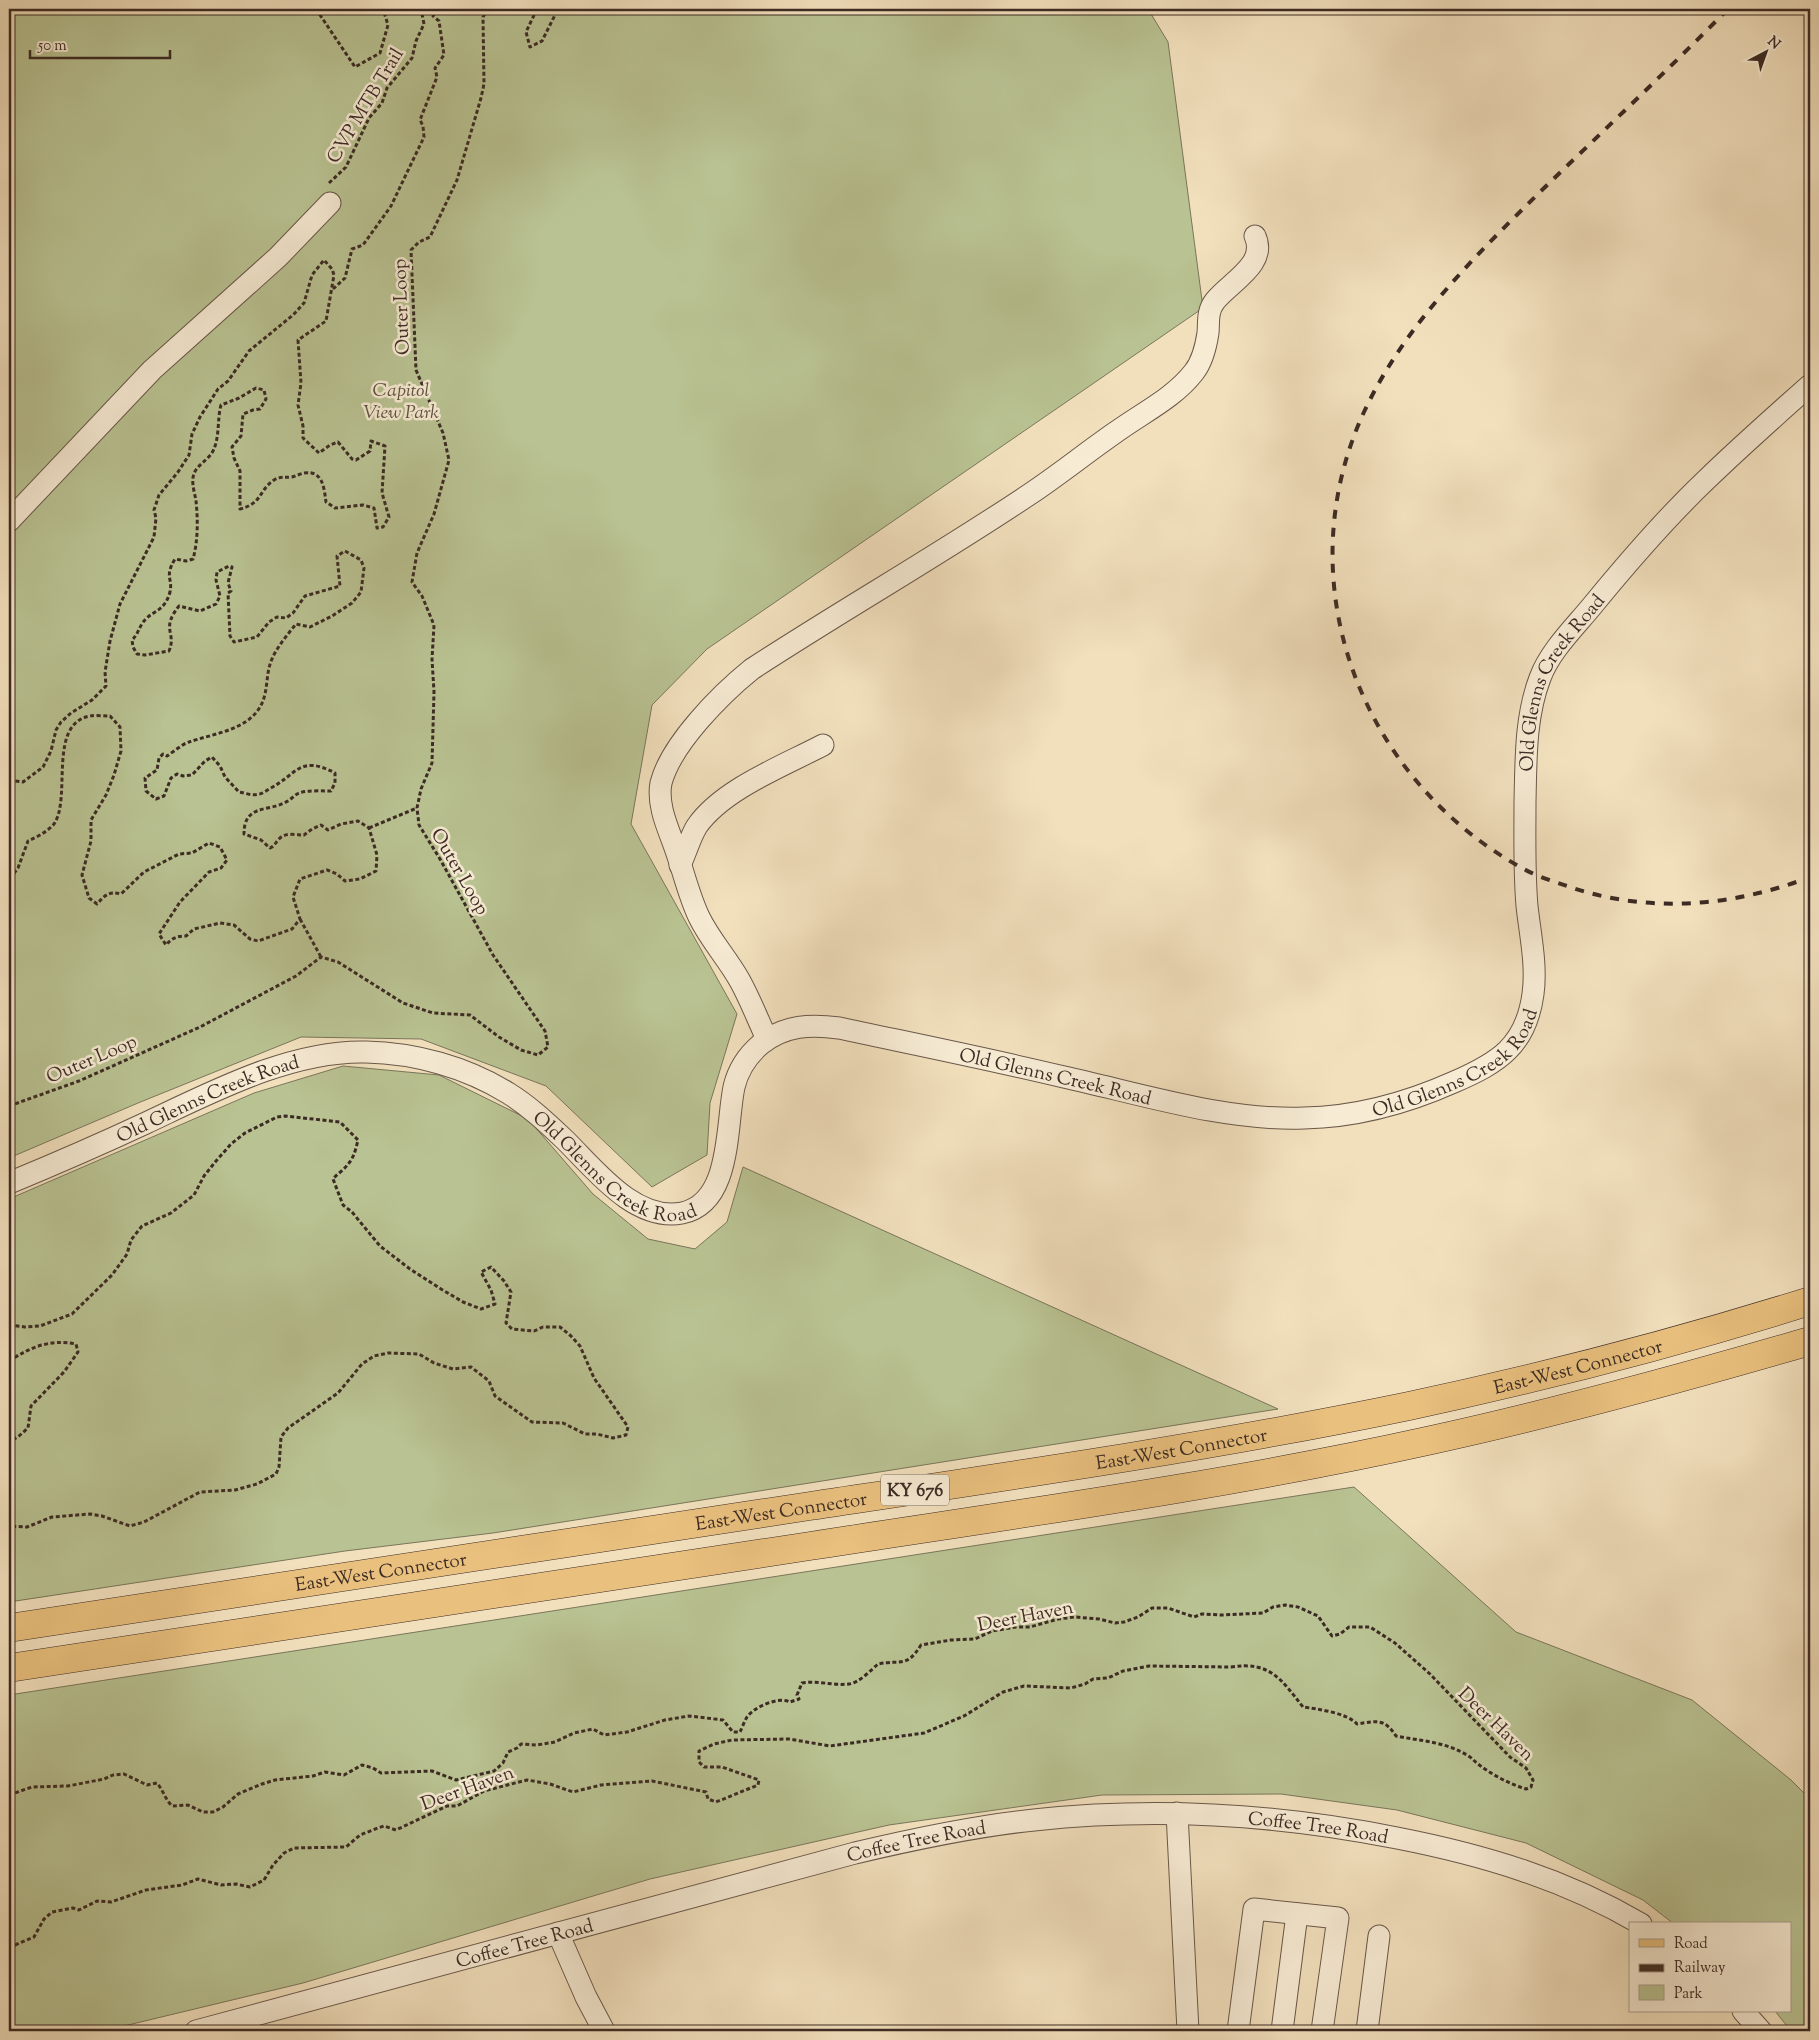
<svg xmlns="http://www.w3.org/2000/svg" width="1819" height="2040" viewBox="0 0 1819 2040" font-family="'Sorts Mill Goudy',serif">
<style>
.green{fill:#b9c292;stroke:#7a765b}
.lines{fill:none;stroke-linecap:round;stroke-linejoin:round}
.minor-casing{stroke:#6a584a;stroke-width:23}
.major-casing{stroke:#3c2b24;stroke-width:29}
.path{stroke:#3c2b24;stroke-width:3;stroke-dasharray:4 2.5;stroke-linecap:butt}
.minor{stroke:#f7ebd4;stroke-width:21}
.major{stroke:#e9c07e;stroke-width:28}
.rail{stroke:#3c2b24;stroke-width:4;stroke-dasharray:9 9;stroke-linecap:butt}
.labels{text-anchor:middle;stroke-width:5;stroke-linejoin:round;paint-order:stroke}
.shield{fill:#f7ebd4;stroke:#746559;stroke-width:1}
.shield-label{font-size:18px;font-weight:bold;fill:#3c2b24}
.street-label{font-size:19px;fill:#3c2b24;stroke:#f7ebd4}
.park-label{font-size:19px;font-style:italic;fill:#5b5140;stroke:#f7ebd4}
</style>
<rect width="100%" height="100%" fill="#f2e0bd"/>
<filter id="stains"><feTurbulence type="fractalNoise" baseFrequency=".004" numOctaves="4"/><feColorMatrix values="0 0 0 0 .2 0 0 0 0 .09 0 0 0 0 .02 0 0 0 .5 -.17"/></filter>
<radialGradient id="worn" r=".72"><stop offset=".6" stop-color="#630" stop-opacity="0"/><stop offset="1" stop-color="#630" stop-opacity=".3"/></radialGradient>
<!-- green -->
<path class="green" d="M9,9h1139l20,33 35,266 -496,341 -55,56 -21,119 106,190 -27,89 -3,52 -55,32 -106,-101 -125,-47 -120,-2 -163,66 -129,55z
M343,1066l96,9 89,44 65,75 55,45 47,10 32,-27 16,-55 535,242 -785,124 -148,18 -336,51v-403l245,-106z
M1354,1487l162,145 176,68 99,80 19,19v232h-19l-16,-20h15v-87h-116l-31,-24 -117,-57 -129,-33 -116,-16 -179,1 -213,30 -239,54 -347,104 -200,48h-94v-336z"/>
<g class="lines">
<defs>
<g id="minor">
<path d="M9,521l143,-151 126,-113 52,-54"/>
<path d="M680,865c6,-12 10,-28 17,-39 26,-37 86,-60 126,-81"/>
<path d="M767,1039c-9,-19 -17,-40 -27,-58 -12,-22 -30,-41 -41,-64 -11,-23 -16,-48 -25,-72 -7,-19 -17,-41 -13,-62 10,-39 60,-89 91,-114 92,-60 187,-114 278,-175 30,-20 57,-42 86,-62 26,-19 58,-34 78,-60 8,-10 12,-26 14,-39 1,-11 -1,-22 7,-32 15,-19 53,-37 40,-65"/>
<path id="s1" d="M9,1183c46,-19 92,-39 137,-60 66,-31 145,-73 220,-71 49,1 100,15 142,41 21,13 38,29 56,46 30,29 70,83 118,74 50,-10 44,-88 52,-126 4,-17 14,-32 27,-43 24,-19 50,-20 78,-16 75,16 150,31 225,49 77,17 161,44 240,41 52,-1 103,-15 150,-36 44,-19 72,-36 79,-88 4,-29 -3,-60 -6,-88 -3,-35 -2,-69 -2,-104 1,-41 0,-85 15,-124 10,-27 34,-50 52,-72 36,-44 73,-87 114,-126 34,-33 69,-64 104,-95"/>
<path d="M1177,1813l11,218"/>
<path d="M558,1933l28,64 18,34"/>
<path d="M1743,2011l18,20"/>
<path id="s2" d="M196,2031l659,-178c59,-14 119,-27 179,-33 122,-13 243,-6 363,18 87,17 167,41 244,86"/>
<path d="M1238,2031l16,-122 84,9 -16,113"/>
<path d="M1282,2031l15,-117"/>
<path d="M1367,2031l12,-95"/>
</g>
<g id="major">
<path id="s3" d="M9,1628c267,-41 534,-82 801,-122 200,-30 401,-59 599,-100 136,-29 270,-64 401,-105"/>
<path d="M9,1668c267,-41 534,-81 801,-122 206,-32 413,-60 617,-105 129,-28 256,-63 383,-100"/>
</g>
</defs>
<!-- minor casing -->
<use href="#minor" class="minor-casing"/>
<!-- major casing -->
<use href="#major" class="major-casing"/>
<!-- path -->
<path class="path" d="M316,9l39,58 25,-14 8,-28 -5,-16
M537,9l-11,23 4,15 12,-6 16,-32
M329,183l17,-16 23,-49 13,-15 5,-15 25,-30 4,-17 8,-17 -3,-15
M333,289l12,-11 7,-29 11,-4 28,-39 33,-69 -1,-11 -3,-6 17,-43 -2,-9 9,-13 -5,-34 -6,-5 5,-7
M9,780l14,2 20,-15 8,-16 5,-21 5,-8 10,-9 21,-13 14,-14 -1,-14 5,-31 10,-37 34,-67 2,-19 -2,-8 5,-15 19,-23 11,-17 3,-21 8,-17 18,-28 10,-8 21,-30 44,-36 11,-12 8,-28 12,-15 8,9 2,6 -8,46 -28,19 3,43 -3,22 5,21v12l16,15 11,-8 8,-3 14,17 4,1 14,-9 1,-10 14,5 -3,47 7,24 -6,10 -6,1 -3,-20 -11,-3 -28,3 -9,-6c-2,-14 -3,-32 -22,-29 -4,1 -8,3 -12,4 -7,1 -12,-1 -18,3 -16,11 -11,23 -34,29v-38l-6,-13 -2,-11 9,-11 2,-22 10,-4 7,-1 6,-10 -2,-9 -8,-2 -17,10 -18,7c-4,14 -1,32 -8,46 -5,10 -19,15 -20,27 -1,8 2,16 3,23 2,19 2,40 -3,58l-7,2 -11,-2c-11,18 -2,19 -5,33 -6,22 -20,18 -28,32 -4,6 -4,10 -10,16l1,7 4,7 8,1 24,-4c8,-19 -9,-21 10,-45l21,5 16,-7 4,-8 -4,-16 1,-8 12,-6 3,1 -4,16 3,8 -3,2 2,43 4,6 23,-5 12,-15 8,-5 9,1 7,-5 12,-17 35,-10 -3,-30 8,-5 16,9 3,8 -3,24 -9,11 -20,13 -22,11 -14,-3c-8,10 -19,23 -24,35 -7,15 -3,33 -12,48 -13,23 -48,27 -71,35 -5,1 -16,10 -22,14l-4,-2 -4,4 -2,12 -12,8 1,13 10,8 8,-3 7,-18 6,-4 6,2 9,-1 13,-14 7,-4 8,9 5,11 14,15c6,1 13,4 20,2 3,0 7,-3 10,-5 28,-14 30,-35 66,-16v10l-4,8c-10,0 -23,-1 -32,2 -5,2 -8,7 -13,9 -18,10 -42,2 -42,32l17,6 9,8c5,-2 5,-5 9,-9 6,-7 17,-4 25,-4l8,-6 9,-4 7,5 13,-6 17,-3 11,7 8,27 -1,16 -16,8 -15,2 -8,-7 -10,-4 -27,9 -7,18 7,22 -8,10 -34,12 -8,-2 -16,-14 -14,-2 -26,6 -8,7c-9,0 -14,2 -20,9l-7,-11 21,-32 29,-30 12,-4 6,-8 -7,-13 -11,-4 -17,10 -13,1 -35,18 -23,22c-12,-3 -16,1 -24,10l-8,-6 -7,-23 9,-34v-21l15,-25 8,-20 7,-24 -1,-24 -10,-11c-6,0 -14,-1 -20,0 -43,8 -18,82 -36,108 -7,8 -17,13 -26,17l-10,27 -9,12
M369,828l48,-20
M300,919l21,38
M9,1106l70,-25 121,-54 96,-51 25,-19 17,5 65,41 30,10 37,2 29,22 22,13 17,5 10,-8 -3,-16 -52,-76 -53,-96 -21,-34 -2,-17 4,-19 11,-26 2,-71 -2,-33 2,-34 -12,-29 -10,-14 5,-29 17,-39 15,-54 -6,-27 -27,-63 -5,-120 8,-8 11,-5 27,-57 24,-82 3,-14 -1,-67 5,-8
M9,1325l16,2 15,-1 32,-12 40,-39 15,-21 4,-14 11,-14 29,-13 23,-18 10,-19 12,-15 15,-17 14,-11 32,-16 8,-1 55,6 18,18c-2,8 -4,18 -10,24 -4,6 -11,10 -15,15l10,26 9,7 28,34 30,23 31,20 22,13 18,7 14,-5 -4,-14 -10,-18 10,-5 13,14 7,11 -5,31 6,6 22,2 9,-4h17l11,9 9,10 14,32 34,49 -2,8 -13,3 -16,-4h-12l-22,-11 -31,-1 -37,-26 -6,-15 -18,-14 -18,2 -19,-6 -15,-9 -31,-1 -14,3 -12,8 -24,29 -50,35 -7,9 -2,30 -3,7 -19,10 -22,6 -35,2 -56,30 -14,4 -28,-10 -12,-2 -38,3 -25,10 -18,-1
M9,1361c22,-14 40,-22 67,-17l2,8 -14,20 -33,34 -3,22 -9,8 -10,6
M9,1795l23,-8 36,-1 36,-7 9,-4 11,-1 23,11 10,-2c6,7 8,16 15,23l16,-1 15,7h10l10,-5 15,-13 24,-10 13,-4 38,-4 12,-4 19,3 18,-10 11,3 8,5 51,-2 24,9 38,-9 9,-8 5,-11 9,-4 4,-4 16,1 18,-3 19,-9 19,-4 11,6 23,-3 38,-12 24,-4 34,4 10,12h7c2,-4 4,-10 7,-15 7,-10 32,-21 43,-15l9,-3 -2,-4 5,-12c15,-3 31,3 47,1 10,-1 22,-14 29,-20 23,-5 28,5 43,-19l30,-5 24,-1 17,-8 24,-4h14l28,-8 17,-2 24,2 16,4 9,-1 14,-5 14,-9h16l26,9 8,-3 20,1 41,-2 10,-6 12,-2 13,2 20,9 14,20 8,-2 9,-7h21l25,16 35,31 80,83 16,11 7,12 -2,7 -5,2c-16,-5 -34,-14 -48,-25 -3,-2 -5,-5 -8,-7 -22,-15 -49,-16 -74,-21 -12,-18 -19,-15 -39,-12 -10,-11 -39,-15 -54,-17 -22,-28 -33,-46 -72,-40l-82,-1 -26,5 -15,7 -15,1 -8,5 -14,4 -47,-2 -21,6 -39,24 -40,17 -94,13 -41,-7 -57,1 -18,4 -15,7v11l5,5h18l37,13 -1,5 -42,17 -8,-3 -2,-7 -54,-11 -51,4 -28,7 -23,-8 -23,-4 -43,11 -27,15h-10l-51,24 -12,-4 -6,2 -18,7 -14,12 -52,1 -10,5 -11,12 -9,15 -14,7 -14,-3 -15,1 -23,-6 -16,6 -36,5 -35,12 -14,-1 -18,9 -6,-2 -21,4 -8,7 -10,18 -19,8 -6,-2"/>
<!-- minor -->
<use href="#minor" class="minor"/>
<!-- major -->
<use href="#major" class="major"/>
<!-- rail -->
<path class="rail" d="M1728,9c-61,62 -125,122 -188,183 -67,66 -136,134 -176,220 -79,171 -3,367 158,456 14,8 30,13 45,18 80,28 165,21 243,-9"/>
</g>
<g class="labels">
<!-- shield labels -->
<rect class="shield" x="881" y="1474.5" width="68" height="31" rx="4"/>
<g class="shield-label">
<text x="915" y="1496">KY 676</text>
</g>
<!-- street labels -->
<g class="street-label">
<text transform="translate(364 105) rotate(-59)" y="7">CVP MTB Trail</text>
<text transform="translate(400 307) rotate(-92)" y="7">Outer Loop</text>
<text dy="7" stroke="none"><textPath href="#s1" startOffset="2106">Old Glenns Creek Road</textPath></text>
<text transform="translate(461 871) rotate(60)" y="7">Outer Loop</text>
<text dy="7" stroke="none"><textPath href="#s1" startOffset="1671">Old Glenns Creek Road</textPath></text>
<text transform="translate(91 1058) rotate(-23)" y="7">Outer Loop</text>
<text dy="7" stroke="none"><textPath href="#s1" startOffset="1251">Old Glenns Creek Road</textPath></text>
<text dy="7" stroke="none"><textPath href="#s1" startOffset="216">Old Glenns Creek Road</textPath></text>
<text dy="7" stroke="none"><textPath href="#s1" startOffset="666">Old Glenns Creek Road</textPath></text>
<text dy="7" stroke="none"><textPath href="#s3" startOffset="1591">East-West Connector</textPath></text>
<text dy="7" stroke="none"><textPath href="#s3" startOffset="1186">East-West Connector</textPath></text>
<text dy="7" stroke="none"><textPath href="#s3" startOffset="781">East-West Connector</textPath></text>
<text dy="7" stroke="none"><textPath href="#s3" startOffset="376">East-West Connector</textPath></text>
<text transform="translate(1025 1615) rotate(-11)" y="7">Deer Haven</text>
<text transform="translate(1497 1723) rotate(44)" y="7">Deer Haven</text>
<text transform="translate(467 1787) rotate(-20)" y="7">Deer Haven</text>
<text dy="7" stroke="none"><textPath href="#s2" startOffset="1150">Coffee Tree Road</textPath></text>
<text dy="7" stroke="none"><textPath href="#s2" startOffset="745">Coffee Tree Road</textPath></text>
<text dy="7" stroke="none"><textPath href="#s2" startOffset="340">Coffee Tree Road</textPath></text>
</g>
<!-- park labels -->
<g class="park-label">
<text x="401" y="396">Capitol<tspan x="401" dy="22">View Park</tspan></text>
</g>
</g>
<!-- margin -->
<rect width="1819" height="2040" fill="none" stroke="#f2e0bd" stroke-width="30"/>
<rect x="10" y="10" width="1799" height="2020" fill="none" stroke="#3c2b24" stroke-width="2.5"/>
<rect x="15" y="15" width="1789" height="2010" fill="none" stroke="#3c2b24"/>
<!-- legend -->
<rect x="1629" y="1922" width="162" height="90" fill="#f7ebd4" stroke="#ac9e8e"/>
<rect x="1639" y="1939" width="25" height="8" fill="#e9c07e" stroke="#ac9e8e"/>
<text x="1674" y="1948" font-size="15" fill="#3c2b24">Road</text>
<rect x="1639" y="1964" width="25" height="8" fill="#3c2b24" stroke="#ac9e8e"/>
<text x="1674" y="1972" font-size="15" fill="#3c2b24">Railway</text>
<rect x="1639" y="1985" width="25" height="15" fill="#b9c292" stroke="#ac9e8e"/>
<text x="1674" y="1998" font-size="15" fill="#3c2b24">Park</text>
<!-- north arrow -->
<g transform="translate(1766 52) rotate(41)" stroke="#f7ebd4" stroke-width="4" paint-order="stroke">
<path d="M0-4L9 19L0 12L-9 19Z" fill="#3c2b24"/>
<text y="-8" font-size="14" font-weight="bold" text-anchor="middle" fill="#3c2b24">N</text>
</g>
<!-- scale -->
<path d="M30 50v8h140v-8" fill="none" stroke="#3c2b24" stroke-width="2.5"/>
<text x="38" y="50" font-size="15" fill="#3c2b24" stroke="#f7ebd4" stroke-width="4" paint-order="stroke">50 m</text>
<rect width="100%" height="100%" filter="url(#stains)"/>
<rect width="100%" height="100%" fill="url(#worn)"/>
</svg>
